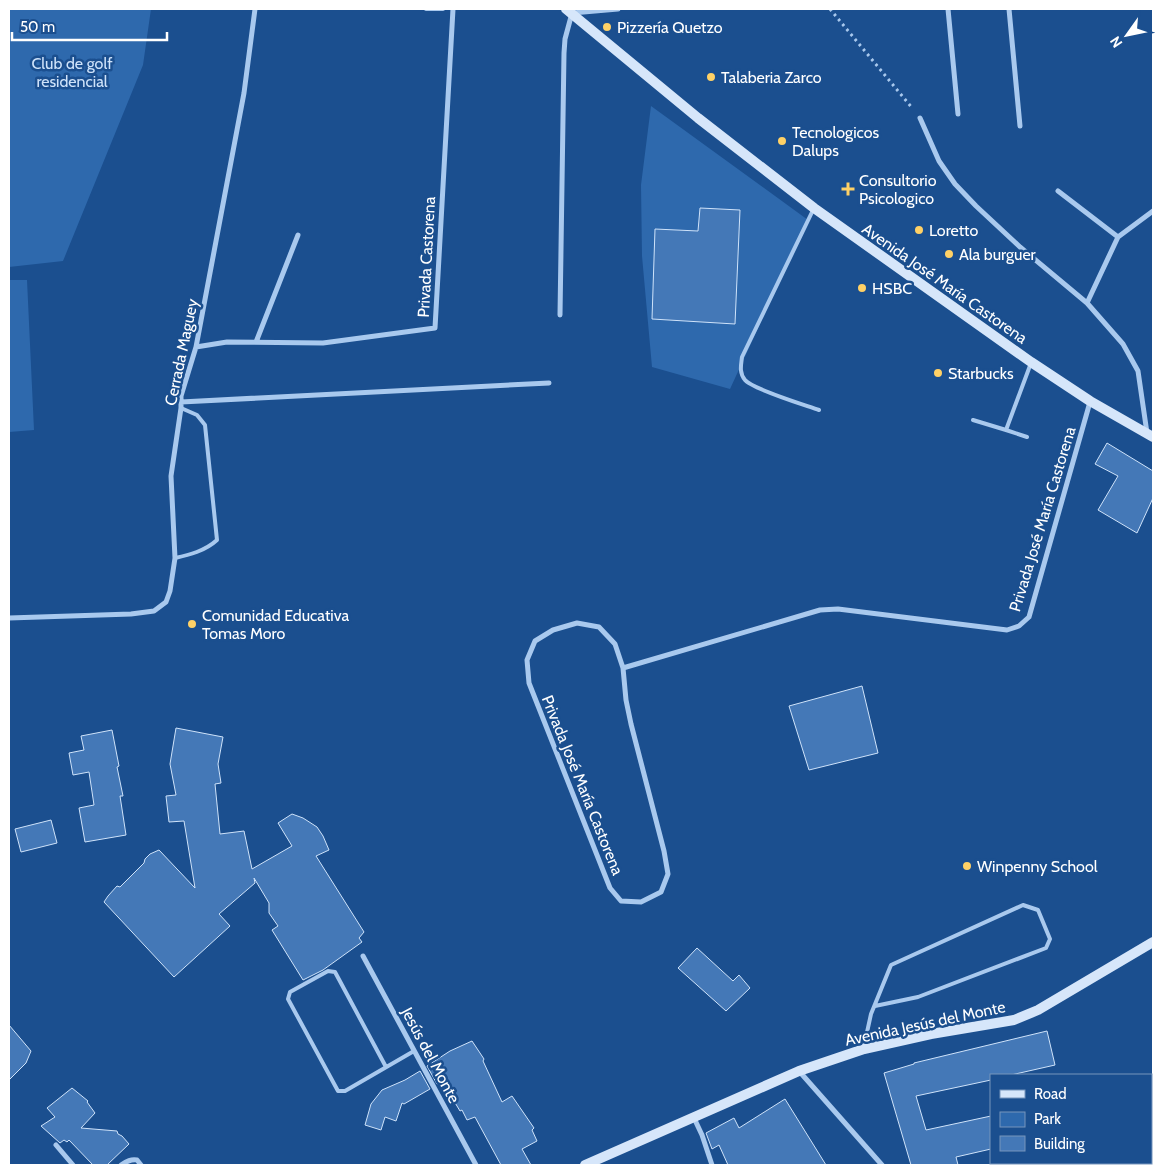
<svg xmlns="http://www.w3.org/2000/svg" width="1162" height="1174" viewBox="0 0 1162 1174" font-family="Cabin,sans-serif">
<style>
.green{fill:#2e69ad}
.building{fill:#4478b7;stroke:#cfe3fa}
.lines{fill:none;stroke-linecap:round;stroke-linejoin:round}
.path{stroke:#a9c9ee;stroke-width:3;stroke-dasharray:2.5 4;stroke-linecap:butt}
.lane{stroke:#a9c9ee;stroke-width:4}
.street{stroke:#a9c9ee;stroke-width:5}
.secondary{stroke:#d6e6fa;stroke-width:10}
.poi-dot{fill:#ffd166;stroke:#1b4f8f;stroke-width:2}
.labels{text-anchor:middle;stroke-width:5;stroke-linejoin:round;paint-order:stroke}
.poi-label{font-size:16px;fill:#fff;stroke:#1b4f8f;text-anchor:start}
.park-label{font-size:16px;fill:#cfe3fa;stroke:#1b4f8f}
.street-label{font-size:16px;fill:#fff;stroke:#1b4f8f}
</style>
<rect width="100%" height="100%" fill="#1b4f8f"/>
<!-- green -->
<path class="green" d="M9,9h142l-8,56 -80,196 -54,6z
M651,106l157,114 -78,169 -78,-22 -10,-111 -1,-71z
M9,280h18l7,150 -25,2z"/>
<!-- building -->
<path class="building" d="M700,208l40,2 -5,114 -83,-5 3,-90 43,2z
M1107,443l46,28v27l-16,35 -39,-23 20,-34 -23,-12z
M862,686l16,67 -69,17 -20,-64z
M176,728l47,9 -5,27 3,19 -6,1 5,50 24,-3 8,38 40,-23 -14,-23 14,-9 11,4 14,9 6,9 6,14 -13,6 48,76 -5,6 3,4 -39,28 -20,10 -31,-50 6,-4 -9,-13v-10l-15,-25 1,5 -36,31 11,12 -56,51 -70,-75 4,-6 9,-10 3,1 24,-24 1,-4 5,-5 9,-4 36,38 -11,-67 -15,1 -3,-26 10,-1 -6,-31z
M112,730l7,36 -2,1 6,29h-3l6,39 -41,7 -6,-34 15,-3 -5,-33 -16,3 -4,-22 15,-3 -3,-14z
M51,820l6,23 -36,9 -6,-23z
M697,948l36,33 6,-6 11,13 -24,23 -48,-43z
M9,1025l22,26 -5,12 -17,17z
M1047,1031l8,34 -44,10h-20v5l-75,16 10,34 65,-14v33l-35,8 2,8h-47l-27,-92 30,-9v-1z
M472,1041l12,18 -1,2 19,41 10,-6 22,32 -2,2 5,11 -15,8 9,16h-30l-26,-48 -8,3 -5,-10 -2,1 -18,-30 -5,3 -10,-18 23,-15z
M420,1071l10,18 -26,15 -2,-1 -6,18 -11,-4 -4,13 -16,-5 6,-21 11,-14 23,-10z
M72,1088l16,13 -1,1 8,11 -14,15 36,3 1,3 4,2 7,8 -22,21h-14l-24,-25 -2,2 -3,-2 -4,3 -19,-17 14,-9 -8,-9z
M785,1099l41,66h-98l-9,-20 -7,4 -6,-16 28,-15 5,10z"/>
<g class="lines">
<!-- path -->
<path class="path" d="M830,9l83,100"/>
<!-- lane -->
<path class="lane" d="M426,9h17
M814,208l-72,149c-1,8 -3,16 3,23 7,9 60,25 74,30
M973,420l33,10 25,-67
M1006,430l21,7
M175,558c14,-3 30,-7 42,-18l-12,-115 -8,-10 -16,-7
M864,1046l7,-32 20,-49 132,-60 15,5 12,29 -4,9 -128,49 -43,9
M386,1067l-51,-95 -7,-1 -38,21 -2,7 50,92h7l69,-40"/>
<!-- street -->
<path class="street" d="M948,9l10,105
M1009,9l11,117
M920,118l19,43 16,23 21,22 44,41 67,56 36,41 15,27 9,62
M1058,191l60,46
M1087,303l31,-66 35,-26
M560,315l4,-262 1,-14 7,-26 46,-4
M256,342l42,-107
M196,347l31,-5 96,1 112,-15 18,-319
M181,402l368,-19
M9,618l122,-4 23,-3 12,-9 4,-11 5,-33 -4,-82 10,-68v-12l15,-49 48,-254 11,-84
M577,623l22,4 16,17 8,24 3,32 5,24 33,127 4,23 -7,18 -20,10 -20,-1 -11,-13 -81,-205 -2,-23 8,-19 18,-11z
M623,668l197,-58 18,-1 169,21 12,-4 10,-9 61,-215
M363,956l113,209
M799,1071l83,94
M694,1118l8,17 10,30
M56,1145l17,20
M121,1165c6,-4 10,-6 16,-5l4,5"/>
<!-- secondary -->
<path class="secondary" d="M566,9l132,109 116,90 217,154 59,39 63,36
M585,1165l214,-94 65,-22 67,-15 83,-14 24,-10 115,-68"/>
</g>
<!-- markers -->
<g class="poi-dot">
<circle cx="607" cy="27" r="5"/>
<circle cx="711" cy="77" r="5"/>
<circle cx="782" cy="141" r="5"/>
<path d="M845.5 181.5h5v5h5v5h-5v5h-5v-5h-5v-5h5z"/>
<circle cx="919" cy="230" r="5"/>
<circle cx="949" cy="254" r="5"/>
<circle cx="862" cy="288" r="5"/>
<circle cx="938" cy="373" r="5"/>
<circle cx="192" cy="624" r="5"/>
<circle cx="967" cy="866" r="5"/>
</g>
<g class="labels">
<!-- poi labels -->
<g class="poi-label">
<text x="617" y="33">Pizzería Quetzo</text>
<text x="721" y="83">Talaberia Zarco</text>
<text x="792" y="138">Tecnologicos<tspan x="792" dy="18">Dalups</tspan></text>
<text x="859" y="186">Consultorio<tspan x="859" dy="18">Psicologico</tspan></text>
<text x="929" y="236">Loretto</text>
<text x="959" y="260">Ala burguer</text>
<text x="872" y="294">HSBC</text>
<text x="948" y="379">Starbucks</text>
<text x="202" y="621">Comunidad Educativa<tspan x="202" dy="18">Tomas Moro</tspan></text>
<text x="977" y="872">Winpenny School</text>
</g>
<!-- park labels -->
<g class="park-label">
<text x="72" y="69">Club de golf<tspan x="72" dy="18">residencial</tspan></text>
</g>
<!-- street labels -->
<g class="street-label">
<text transform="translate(426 257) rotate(-87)" y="6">Privada Castorena</text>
<text transform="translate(945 283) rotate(35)" y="6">Avenida José María Castorena</text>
<text transform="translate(181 352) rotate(-78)" y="6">Cerrada Maguey</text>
<text transform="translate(1042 519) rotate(-73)" y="6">Privada José María Castorena</text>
<text transform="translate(583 785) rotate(68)" y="6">Privada José María Castorena</text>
<text transform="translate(925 1023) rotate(-12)" y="6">Avenida Jesús del Monte</text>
<text transform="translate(431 1055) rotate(62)" y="6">Jesús del Monte</text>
</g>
</g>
<!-- border -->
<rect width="1162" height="1174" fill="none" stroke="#ffffff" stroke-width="20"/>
<!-- legend -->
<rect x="990" y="1074" width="162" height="90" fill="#1b4f8f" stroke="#7695bc"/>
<rect x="1000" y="1090" width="25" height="8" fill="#d6e6fa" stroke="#7695bc"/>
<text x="1034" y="1099" font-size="15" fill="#ffffff">Road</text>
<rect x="1000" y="1112" width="25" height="15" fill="#2e69ad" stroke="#7695bc"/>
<text x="1034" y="1124" font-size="15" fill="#ffffff">Park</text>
<rect x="1000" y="1136" width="25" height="15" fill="#4478b7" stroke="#7695bc"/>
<text x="1034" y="1149" font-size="15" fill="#ffffff">Building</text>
<!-- north arrow -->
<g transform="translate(1127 35) rotate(237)" stroke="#1b4f8f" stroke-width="4" paint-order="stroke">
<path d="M0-4L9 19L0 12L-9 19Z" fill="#ffffff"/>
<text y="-8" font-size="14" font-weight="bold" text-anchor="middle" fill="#ffffff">N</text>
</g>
<!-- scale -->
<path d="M12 32v8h155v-8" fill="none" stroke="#ffffff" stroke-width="2.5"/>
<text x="20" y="32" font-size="15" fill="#ffffff" stroke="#1b4f8f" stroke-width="4" paint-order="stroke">50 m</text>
</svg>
